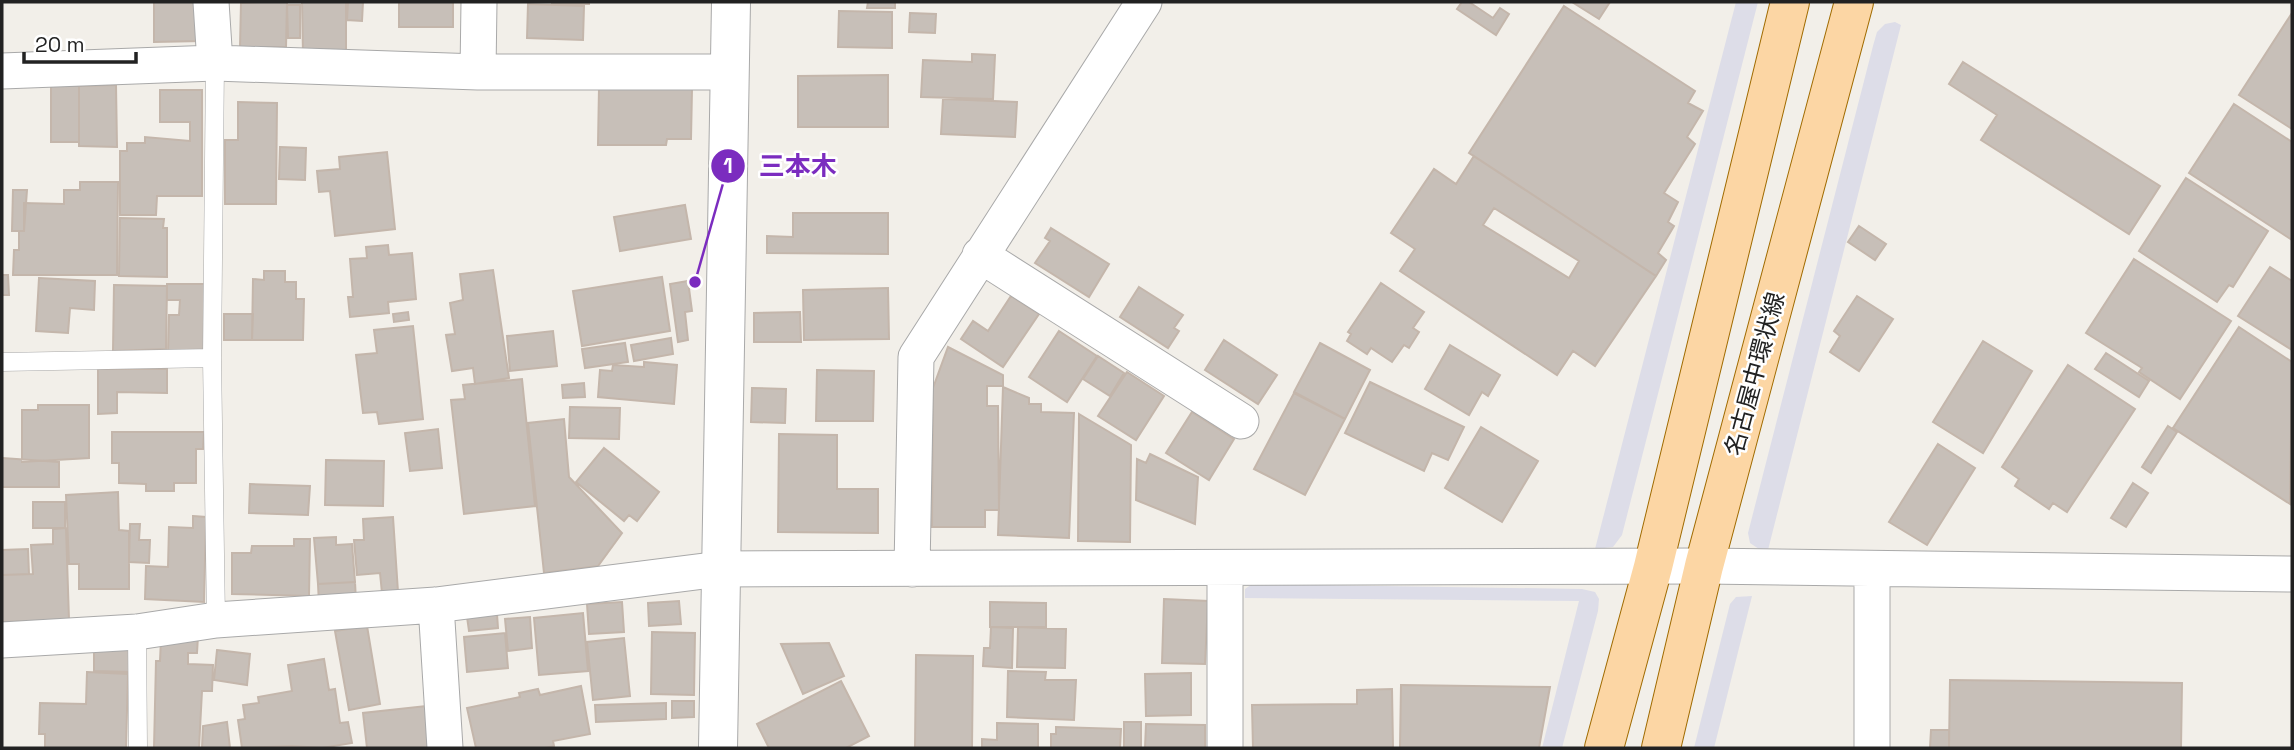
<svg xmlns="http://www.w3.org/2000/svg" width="2294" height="750" viewBox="0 0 2294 750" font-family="'Space Grotesk','Noto Sans JP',sans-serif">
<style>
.plaza{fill:#dddde8}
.building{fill:#c7bfb8;stroke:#c4b6ab;stroke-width:2;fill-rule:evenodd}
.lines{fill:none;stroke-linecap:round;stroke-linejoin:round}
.service-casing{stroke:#a9a9a9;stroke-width:19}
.minor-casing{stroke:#a9a9a9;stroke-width:37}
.tertiary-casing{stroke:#a9a9a9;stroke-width:40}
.primary-casing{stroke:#a06b00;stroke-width:40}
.service{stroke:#fff;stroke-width:18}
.minor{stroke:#fff;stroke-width:35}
.tertiary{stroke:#fff;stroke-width:38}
.primary{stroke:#fcd6a4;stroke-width:38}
.labels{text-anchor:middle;stroke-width:5;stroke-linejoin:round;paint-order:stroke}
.street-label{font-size:24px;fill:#222;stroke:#fff}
.leader{fill:none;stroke:#7b2cbf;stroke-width:2.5}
.callout-dot{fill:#7b2cbf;stroke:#fff;stroke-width:2.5}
.mark-label{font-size:21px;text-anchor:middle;font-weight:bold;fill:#fff}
.callout-label{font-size:26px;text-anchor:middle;font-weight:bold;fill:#7b2cbf;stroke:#fff;stroke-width:5;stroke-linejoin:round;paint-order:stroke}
</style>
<rect width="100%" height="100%" fill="#f2efe9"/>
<!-- plaza -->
<path class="plaza" d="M1736,2h22l-136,533 -9,12 -18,2z
M1895,22l6,3 -133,525 -9,-1 -9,-6 -2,-10 125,-487 4,-14 8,-8z
M1252,584l330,5 13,3 4,7 -1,12 -36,137h-20l37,-147 -334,-3v-9z
M1752,596l-38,152h-20l36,-144 6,-7z"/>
<!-- building -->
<path class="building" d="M154,2h47l1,39 -48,1z
M260,2h27l-1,45h-46l1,-44z
M302,2h44v50l-43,1z
M348,2h15l-1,19 -15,-1z
M399,2h54v25h-54z
M552,2h37v2h-37z
M868,2h27v6h-28z
M1462,2h7l24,16 7,-10 9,6 -13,21 -39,-26z
M1572,2h38l-11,17z
M528,4l56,2 -1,34 -56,-2z
M287,5h13v33h-12z
M1564,6l131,85 -7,12 15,8 -16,26 8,7 -31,49 14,9 -10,20 6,4 -16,27 8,7 -10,16 -187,-123z
M839,11l53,1v36l-54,-1z
M910,13l26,1 -1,19 -26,-1z
M2292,13v116l-53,-34z
M972,54l23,1 -2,44 -72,-2 2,-37 49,2z
M1963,62l197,124 -31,48 -148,-94 16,-25 -48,-31z
M888,75v52h-90v-51z
M116,85l1,62 -38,-1v-60z
M51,86h28v56h-28z
M599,88l93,1 -1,50h-24l-1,6h-68z
M160,90h42v106h-45l-1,19h-36v-64h7v-8h18v-6l45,4v-19h-30z
M943,99l74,3 -2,35 -74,-3z
M238,102l39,1 -1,101h-51v-64h13z
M2234,104l58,38v98l-103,-67z
M280,147l26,1 -1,32 -26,-1z
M387,152l8,77 -60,7 -5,-45 -11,1 -2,-21 23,-2 -1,-12z
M1474,156l182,120 -61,90 -22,-15 -16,24 -157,-104 15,-22 -24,-16 43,-64 22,15zM1494,208l85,53 -10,17 -86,-53z
M2186,178l82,53 -35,56 -4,-2 -12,17 -78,-51z
M80,182h38l-1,93h-104l1,-25h5v-19h5v-28l40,1v-14h16z
M13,190h14l-3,41h-12z
M685,205l6,34 -71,12 -6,-34z
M793,213h95v41l-121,-1v-17l26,1z
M120,218l44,1 -1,9h4v49l-48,-1z
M1859,226l27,18 -11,16 -27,-18z
M1051,228l58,36 -20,33 -54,-34 15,-22 -5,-3z
M388,245l1,10 23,-2 4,46 -28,3 1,11 -39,4 -2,-20h5l-3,-38 17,-1 -1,-11z
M2134,259l97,62 -51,78 -41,-27 3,-4 -56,-35z
M2270,267l22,14v69l-54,-34z
M493,270l16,108 -34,6 -2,-16 -21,3 -6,-36 9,-1 -5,-31 13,-3 -3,-26z
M264,271h21v11h11v17h8l-1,41h-51l1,-61 11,1z
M2,275h6l1,20h-7z
M662,277l8,54 -88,15 -9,-55z
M39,278l56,3 -1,29 -24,-2 -2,25 -32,-2z
M688,281l4,30 -7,1 3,28 -10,2 -8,-58z
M1381,283l43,29 -11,16 6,4 -10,16 -5,-3 -12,17 -21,-14 -4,6 -20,-13 4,-7 -3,-2z
M167,284h40l-1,68h-38l1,-37h10l1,-15h-13z
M114,285l53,1 -1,63 -53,2z
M1139,287l44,28 -9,13 5,3 -11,17 -48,-31z
M888,288l1,51 -85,1 -1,-50z
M1011,296l28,18 -36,53 -42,-28 12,-18 15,10z
M1857,296l36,23 -34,52 -29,-19 10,-16 -6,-5z
M408,312l1,8 -15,2 -1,-8z
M800,312l1,30h-47v-29z
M224,314h29l-1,26h-28z
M413,326l10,93 -44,5 -2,-12 -14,1 -7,-58 21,-2 -3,-23z
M2239,327l53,35 -2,142 -117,-76z
M553,331l4,35 -47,5 -3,-35z
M1059,331l38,25 -30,46 -38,-25z
M671,338l2,16 -39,7 -3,-16z
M1224,340l53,35 -19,29 -53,-34z
M1983,341l49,30 -49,82 -50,-31z
M625,343l3,19 -43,6 -3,-19z
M1320,343l50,27 -25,49 -51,-27z
M1450,345l50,30 -12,21 -6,-4 -13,23 -44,-26z
M948,347l55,28v11h-16v20h11l1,104h-14v17h-53l1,-139z
M2106,353l43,28 -10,16 -44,-28z
M1098,356l26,17 -14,23 -27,-17z
M644,362l33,3 -3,39 -76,-7 2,-27 12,1 1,-6 31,2z
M2068,365l67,44 -68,103 -14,-9 -4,6 -34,-23 4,-7 -17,-12z
M98,369h69v24l-50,-1v21l-19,1z
M817,370l57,1 -1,50h-57z
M1127,372l37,24 -28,44 -38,-24z
M522,379l13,127 -71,8 -13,-114 14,-1 -2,-14z
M1370,382l94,45 -16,33 -16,-7 -8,18 -79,-38z
M584,383l1,14 -22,1 -1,-13z
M1003,387l26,11v6h12v8l33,1 -5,125 -71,-3z
M752,388l34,1 -1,34 -34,-1z
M1294,393l51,26 -40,76 -51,-26z
M38,405h51v53l-67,4v-52h16z
M570,407l50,1 -1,31 -50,-1z
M1192,412l42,27 -25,41 -43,-27z
M1079,414l52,31 -1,97 -52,-1z
M564,419l5,58 53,56 -24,33 -54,7 -16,-150z
M2168,426l9,6 -26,41 -9,-6z
M1481,427l57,34 -36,61 -57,-34z
M438,429l4,39 -32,3 -5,-38z
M112,432h92l-1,17h-7v34h-22v8h-28v-7l-27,-1v-20h-7z
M779,434l58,1v54h41v44l-100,-1z
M1938,444l37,24 -48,77 -38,-23z
M604,448l55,44 -22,29 -8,-6 -5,6 -48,-39z
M1150,454l48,23 -3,47 -59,-24 1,-41 9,4z
M2,458l57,4v25h-57z
M326,460l58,1 -1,45 -58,-1z
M2133,483l15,10 -22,34 -15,-9z
M250,484l60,2 -2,29 -59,-2z
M118,492l1,38 10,1v58h-50v-25h-10l-3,-69z
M33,502h32v26h-32z
M193,516l13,1 -2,85 -59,-3 1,-33 22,1 1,-40 24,1z
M393,517l5,75 -16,1 -2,-20 -23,2 -3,-35h10l-1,-21z
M130,524h10l-1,16h11l-1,23 -20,-1z
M66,528l3,92 -67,2v-47l31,-1 -2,-29 22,-1v-15z
M336,537v8l16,-1 3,38 -37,2 -4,-46z
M294,539h16l-1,57 -77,-2v-41h19l1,-7h42z
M28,549l1,25 -27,1v-25z
M355,582l1,19 -37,3 -1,-20z
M1164,599l44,2 -3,63 -43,-1z
M679,601l2,23 -32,2 -1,-23z
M622,602l2,30 -35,2 -2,-30z
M990,602l56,1v24h-56z
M583,613l5,58 -49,4 -5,-57z
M497,614l1,14 -29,3 -2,-14z
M530,617l2,31 -24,3 -3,-32z
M367,626l13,78 -31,6 -14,-79z
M991,627l22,1 -1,40 -29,-2 1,-18h6z
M1018,627l48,2 -1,39 -48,-1z
M652,632l43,1 -1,62 -43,-1z
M505,633l3,35 -41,4 -3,-35z
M94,635l37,8 1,29 -38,-1z
M198,636l-1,17h-9v11l25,1 -1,26h-10l-3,57h-45l2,-87h4l1,-22z
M624,638l6,58 -37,4 -6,-58z
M829,643l15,33 -41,18 -22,-50z
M217,650l33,4 -3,31 -33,-5z
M916,655l57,1 -1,92h-57z
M324,659l5,31 6,-1 5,34 8,-1 4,21 -30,5 -30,-2 -50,2 -4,-28 7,-1 -2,-14 16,-2 -1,-6 34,-6 -4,-26z
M1008,671l38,1 -1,8h31l-2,40 -67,-3z
M87,672l41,2 -2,74h-81v-14h-6l1,-31 46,1z
M1191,673v42l-45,1 -1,-42z
M1950,680l232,3 -1,65h-232z
M841,681l28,55 -23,12h-77l-12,-24z
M1401,685l149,2 -11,61h-139z
M581,686l9,48 -37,7 1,5 -9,2h-69l-9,-40 53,-11 -1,-4 19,-4 2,6z
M1392,689l1,59h-140l-1,-43 105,-1v-14z
M672,701h22v16l-22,1z
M666,703v16l-70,3 -1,-17z
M435,705l5,43h-73l-4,-35z
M227,722l3,26h-28l1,-22z
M1124,722h17v26h-17z
M997,723l41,1v24h-56v-9l15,1z
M1146,724l59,1v23h-60z
M1056,727l65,2 -1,19h-69v-14h5z
M1931,730h18v18h-19z"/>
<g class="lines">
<defs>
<path id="service" d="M215,63l-3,295 4,262
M2,362l210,-4
M137,632l1,116"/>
<path id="minor" d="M211,2l4,61
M2,71l213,-8 263,9h252
M478,72l1,-70
M980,255l261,166
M1225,568v180
M912,569l4,-212 228,-355
M436,605l9,143
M2,640l135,-8 79,-12 220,-15 284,-36 984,-3 588,8
M1872,748v-177"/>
<path id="tertiary" d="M718,748l13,-746"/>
<path id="primary" d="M1604,748l49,-181 137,-565
M1661,748l43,-182 150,-564"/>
</defs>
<!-- service casing -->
<use href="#service" class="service-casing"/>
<!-- minor casing -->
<use href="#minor" class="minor-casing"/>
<!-- tertiary casing -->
<use href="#tertiary" class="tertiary-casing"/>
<!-- primary casing -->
<use href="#primary" class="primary-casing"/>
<!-- service -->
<use href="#service" class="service"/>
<!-- minor -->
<use href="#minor" class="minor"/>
<!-- tertiary -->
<use href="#tertiary" class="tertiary"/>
<!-- primary -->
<use href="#primary" class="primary"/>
</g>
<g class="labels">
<!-- street labels -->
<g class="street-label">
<text transform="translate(1755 374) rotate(-75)" y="8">名古屋中環状線</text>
</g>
</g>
<!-- callouts -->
<path class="leader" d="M695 282L728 166"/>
<g class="callout-dot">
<circle cx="695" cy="282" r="7"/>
<circle cx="728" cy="166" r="18"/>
</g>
<g class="mark-label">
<text x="728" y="173">1</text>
</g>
<g class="callout-label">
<text x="798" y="175">三本木</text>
</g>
<!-- border -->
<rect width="2294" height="750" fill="none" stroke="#222222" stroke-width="7"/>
<!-- scale -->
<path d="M24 52v10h112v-10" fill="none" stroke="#222222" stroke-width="3.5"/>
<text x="35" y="52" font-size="21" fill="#222222" stroke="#ffffff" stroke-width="5" paint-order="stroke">20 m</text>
</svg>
